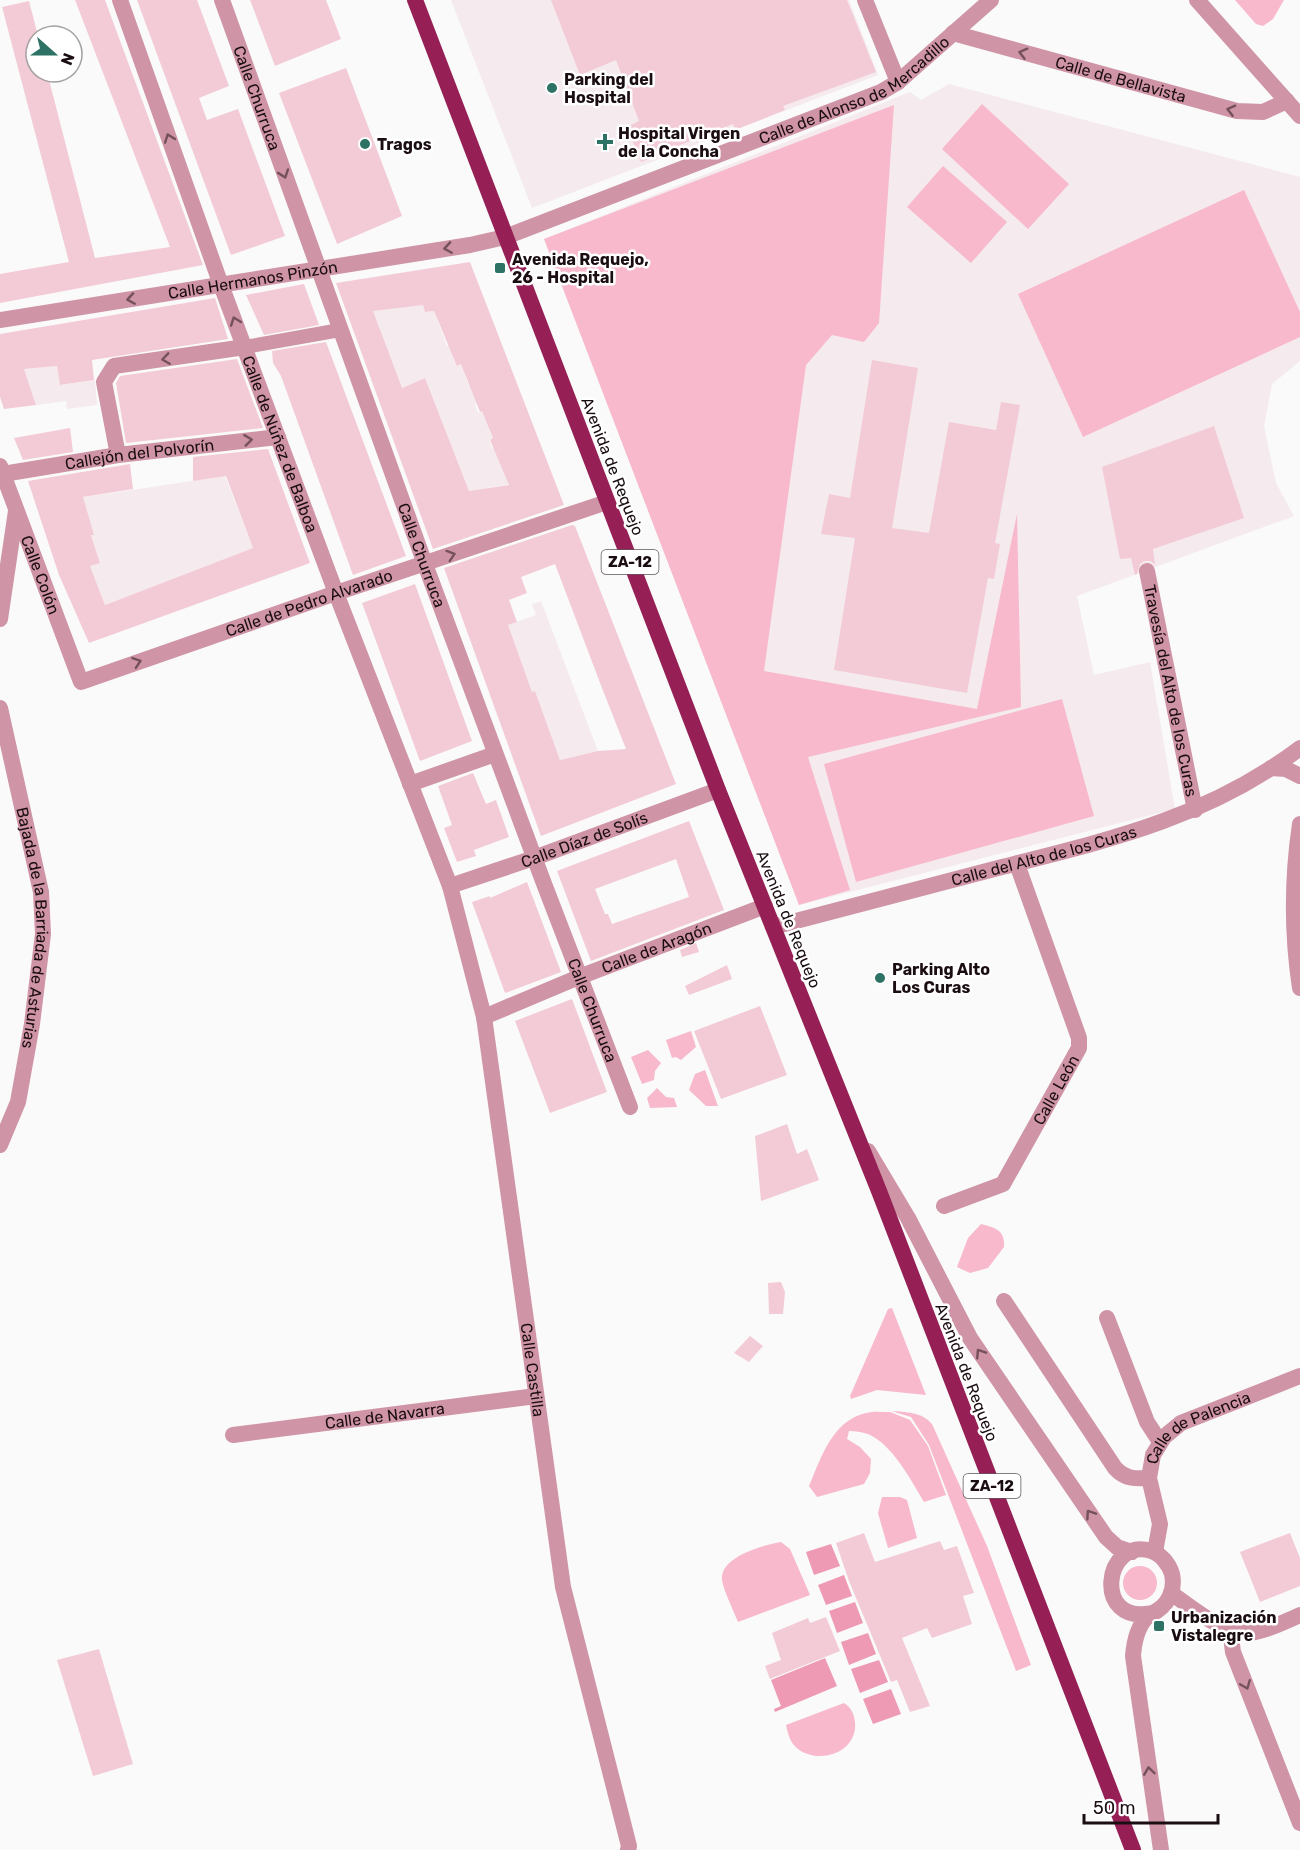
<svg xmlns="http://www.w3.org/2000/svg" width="1300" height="1850" viewBox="0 0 1300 1850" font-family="Rubik,sans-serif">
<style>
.built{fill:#f5eaee}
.green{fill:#f7b9cb}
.water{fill:#ee9ab4}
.building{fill:#f3cbd6;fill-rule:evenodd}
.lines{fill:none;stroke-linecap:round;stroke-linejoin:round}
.pedestrian{stroke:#cf94a6;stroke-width:14}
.minor{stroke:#cf94a6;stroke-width:16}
.trunk{stroke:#962055;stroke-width:16}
.oneway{stroke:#75515c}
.poi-dot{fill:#2d7265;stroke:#fff;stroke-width:2}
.labels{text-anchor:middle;stroke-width:5;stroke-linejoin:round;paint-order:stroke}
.shield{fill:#fff;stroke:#5f5659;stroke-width:1.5}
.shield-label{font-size:15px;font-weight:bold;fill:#1b0e12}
.poi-label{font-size:16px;font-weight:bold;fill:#1b0e12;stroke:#fff;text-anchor:start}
.street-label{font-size:16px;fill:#1b0e12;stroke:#fff}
</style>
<rect width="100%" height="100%" fill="#fafafa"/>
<!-- built -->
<path class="built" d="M451,0h398l29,75 -346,133z
M949,84l351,93v184l-28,23 -8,42 12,57 18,33 -217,80 17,79 56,-13 25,147 -376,96 -255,-666 366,-147 11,8z
M421,293l4,19 9,-1 13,35 3,-1 8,21 5,-3 5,12 -3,1 4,10h3l7,16 -4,2 3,9 4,-2 13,16 -6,3 4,8 -4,2 3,8h4l5,18 10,18 -42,7 -44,-113 -26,11 -21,-66 -14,-21z
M57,366l4,19 34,-5 2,25 -30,4 -1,-8 -30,4 -12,-36z
M225,476l28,72 -148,57 -15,-39 10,-4 -9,-27h2l-15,-37z
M541,601l57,150 -38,9 -25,-69 -3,1 -4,-11 -11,4 -9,-60 28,-10 -4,-11z"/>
<!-- green -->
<path class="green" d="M1235,0h49l-11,19 -10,7 -7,-2z
M982,104l87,80 -41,45 -86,-80z
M894,105l-15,218 -15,19 -32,-7 -26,30 -42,306 213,38 40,-195 4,193 -213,50 42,133 -51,15 -255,-666z
M943,166l64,56 -36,41 -64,-56z
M1244,190l56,122v25l-217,100 -65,-143z
M1062,699l32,117 -238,66 -32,-118z
M691,1031l5,16 -15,13 -5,-3 -4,1 -6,-18z
M648,1050l13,13 -6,8 -1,9 -12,4 -11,-27z
M705,1070l13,36h-12l-17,-16 6,-16z
M657,1088l9,9 8,1 3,9 -27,1 -3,-10z
M981,1224c15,4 24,6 23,23l-16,21 -18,5 -13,-6 11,-29z
M892,1308l34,87 -49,-5 -26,9 -1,-3 38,-87z
M891,1411c15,1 31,1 41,13l55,122 44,119 -15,6 -87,-226 -18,-28z
M890,1412l20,8 18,26 18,49 -22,7c-13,-22 -32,-58 -56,-68 -6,-2 -13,-3 -19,-3l-2,8 13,8 11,12 -1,14 -6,11 -47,13 -8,-11c12,-28 23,-65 57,-73 8,-2 16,-1 24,-1z
M882,1497h18l7,3 10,38 -29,10 -10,-35z
M781,1542l9,7 20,46 -72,27c-4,-11 -17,-36 -16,-45 1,-21 42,-32 59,-35z
M1123 1583a17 17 0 1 1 34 0a17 17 0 1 1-34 0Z
M844,1703c7,4 10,11 11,19 3,31 -36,43 -57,27 -8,-6 -10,-15 -12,-24z"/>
<!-- water -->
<path class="water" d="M831,1544l9,22 -26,9 -8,-23z
M844,1575l8,21 -26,9 -8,-20z
M855,1602l8,21 -26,10 -8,-22z
M868,1633l8,21 -27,11 -8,-23z
M825,1658l12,28 -62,26 -1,-3 7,-3 -10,-26z
M879,1660l9,22 -28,11 -9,-24z
M891,1689l10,25 -28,10 -10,-25z"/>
<!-- building -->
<path class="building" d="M75,0h30l98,265 -203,38v-29l69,-12 -67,-255 27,-6 9,35h-2v36h11l48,186 75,-11z
M137,0h60l32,86 -30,12 8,22 31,-11 47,127 -54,19z
M250,0h76l15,39 -66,27z
M551,0h296l29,72 -93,34 2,4 -50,20 -2,-6 -58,23 1,2 -35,13 -14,-35 12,-6 -23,-61 -36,15z
M346,68l56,148 -65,28 -58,-151z
M470,262l94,243 -131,44 -97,-266zM423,305l2,7 9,-1 23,55 4,-2 19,48 2,-1 11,27 -3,2 19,45 -40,6 -44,-113 -23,10 -29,-77z
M304,284l15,41 -55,10 -18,-40z
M215,298l13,41 -136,21 2,20 -34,5 -3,-19 -33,3 12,36 -32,4 -4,-12v-63z
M326,342l80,214 -53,19 -72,-199 -8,-13 -1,-12z
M237,359l26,69 -137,15 -10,-60 4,-7z
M872,360l46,8 -26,160 37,5 20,-111 47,8 5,-28 19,3 -25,138 5,1 -6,35 -6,-1 -21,115 -133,-23 21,-132 -34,-4 8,-40 21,4z
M1214,426l30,92 -91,31 2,16 -4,-4h-7l-4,3 -3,10 -2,1 -4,-17 -11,1 -18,-92z
M70,428l3,24 -50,8 -9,-22z
M268,449l42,114 -221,80 -30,-68 -31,-94 102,-17 3,25 -50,8 11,38h-3l9,28 -10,3 15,39 148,-57 -27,-72 -33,5v-24z
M572,525l3,1 101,258 -135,52 -97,-268zM555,564l47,124 24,61 -28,2 -38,9 -25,-69 -3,1 -4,-11 -20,-56 9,-3 -8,-22 18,-7 -6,-16z
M415,584l57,157 -52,20 -58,-158z
M473,773l13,31 10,-4 13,37 -35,13 2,6 -19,6 -13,-34 8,-3 -14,-39z
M689,821l35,89 -133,51 -34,-90zM676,859l13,38 -77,27 -4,-10h-3l-10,-25z
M527,882l34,90 -56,21 -33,-91 18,-6v2z
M696,943l3,9 -17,5 -2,-7z
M727,965l5,14 -43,16 -4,-9z
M572,999l35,93 -57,21 -35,-92z
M760,1006l27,69 -66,24 -27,-68z
M787,1124l10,30 10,-5 12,31 -58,21 -6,-65z
M781,1282l4,10 -2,22h-14l-1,-31z
M750,1336l13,10 -14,16 -15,-9z
M864,1533l11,29 65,-21 4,9 13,-4 17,47 -11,3 9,28 -40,14 -5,-10 -25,10 28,68 -20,6 -13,-32 -6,2 -42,-101 -13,-38z
M1290,1533l10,25v28l-40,16 -20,-50z
M826,1617l14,34 -70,28 -5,-13 16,-6 -9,-27 36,-15 2,5z
M99,1649l34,115 -40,12 -36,-116z"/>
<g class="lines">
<!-- pedestrian -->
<path class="pedestrian" d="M245,347l95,-17"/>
<!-- minor -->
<g class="minor">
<path id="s1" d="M120,0l101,285 115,308 114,293 34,131 79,570 66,259 -1,4"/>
<path id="s2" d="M222,0l203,564 118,317 87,226"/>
<path d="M865,0l33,82"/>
<path d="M1197,0l103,116"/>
<path id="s3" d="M953,33l284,78 26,1 24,-11"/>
<path id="s4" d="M0,320l470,-75 35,-8 376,-145 17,-10 93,-82"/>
<path d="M118,455l-14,-73 10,-16 131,-19"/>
<path id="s5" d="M0,466l81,216 255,-89 271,-91"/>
<path id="s6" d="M3,474l115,-19 160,-18"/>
<path id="s7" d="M1147,571l48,239"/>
<path d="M0,619l16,-108"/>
<path id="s8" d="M0,708l41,184 2,42 -11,90 -14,78 -18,43"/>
<path d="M1271,768l15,1 14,7"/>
<path d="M410,784l85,-30"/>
<path d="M1300,824c-8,54 -8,111 0,164"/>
<path id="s9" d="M450,886l84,-28 184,-68"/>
<path id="s10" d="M773,927c76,-20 153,-40 229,-60 108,-27 207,-50 298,-119"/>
<path id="s11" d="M484,1017l95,-40 186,-71"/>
<path d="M868,1151l40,67 62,120 136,199 11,10 15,5"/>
<path id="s12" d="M944,1206l59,-22 76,-136v-10l-62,-174"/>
<path d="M1004,1301l111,167c10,11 20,11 34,10"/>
<path d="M1107,1318l40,104 13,20"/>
<path id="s13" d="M233,1435l303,-39"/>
<path id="s14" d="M1155,1552l5,-28 -11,-46 4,-23 11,-18 17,-14 119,-47"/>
<path d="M1171,1593c23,16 54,44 84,39 16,-3 31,-11 45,-17"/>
<path d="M1152,1613c-60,13 -48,-77 -1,-62 10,3 18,13 21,23 3,14 -2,28 -14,36 -4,3 -8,4 -12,8 -9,10 -12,25 -13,38l28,194"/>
<path d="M1230,1629l3,23 67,171"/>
</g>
<!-- trunk -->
<path class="trunk" d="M415,0l303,790 161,401 254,659"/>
</g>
<!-- one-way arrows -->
<defs><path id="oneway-chevron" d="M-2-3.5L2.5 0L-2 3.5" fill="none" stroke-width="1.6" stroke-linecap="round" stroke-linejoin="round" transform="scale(1.5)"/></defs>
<g class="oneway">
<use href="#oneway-chevron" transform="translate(1023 53) rotate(-165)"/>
<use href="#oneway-chevron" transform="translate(1231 110) rotate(-166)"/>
<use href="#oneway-chevron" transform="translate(169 138) rotate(-110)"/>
<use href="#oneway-chevron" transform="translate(284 174) rotate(71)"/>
<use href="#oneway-chevron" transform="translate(448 248) rotate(171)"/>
<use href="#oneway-chevron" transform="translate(131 299) rotate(171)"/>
<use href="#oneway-chevron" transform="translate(235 321) rotate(-110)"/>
<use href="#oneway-chevron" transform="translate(166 359) rotate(172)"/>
<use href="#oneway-chevron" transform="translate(248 440) rotate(-7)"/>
<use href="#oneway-chevron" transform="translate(451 555) rotate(-18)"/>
<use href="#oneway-chevron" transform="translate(137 662) rotate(-19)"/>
<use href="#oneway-chevron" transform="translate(980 1353) rotate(-123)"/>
<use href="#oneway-chevron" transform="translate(1090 1514) rotate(-124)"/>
<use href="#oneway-chevron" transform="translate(1246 1685) rotate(68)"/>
<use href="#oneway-chevron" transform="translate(1149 1771) rotate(-98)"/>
</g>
<!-- markers -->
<g class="poi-dot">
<circle cx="552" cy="88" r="6"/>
<path d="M602 133h6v6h6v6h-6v6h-6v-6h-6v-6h6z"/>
<circle cx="365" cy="144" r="6"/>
<rect x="494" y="262" width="12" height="12" rx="3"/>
<circle cx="880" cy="978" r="6"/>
<rect x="1153" y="1620" width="12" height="12" rx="3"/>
</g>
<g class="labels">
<!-- shield labels -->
<g class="shield">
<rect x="601.5" y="550" width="57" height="24" rx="4.5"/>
<rect x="963.5" y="1474" width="57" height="24" rx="4.5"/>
</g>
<g class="shield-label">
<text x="630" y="567">ZA-12</text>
<text x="992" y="1491">ZA-12</text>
</g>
<!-- poi labels -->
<g class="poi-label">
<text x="564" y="85">Parking del<tspan x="564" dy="18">Hospital</tspan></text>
<text x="618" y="139">Hospital Virgen<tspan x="618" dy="18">de la Concha</tspan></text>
<text x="377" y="150">Tragos</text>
<text x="512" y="265">Avenida Requejo,<tspan x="512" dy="18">26 - Hospital</tspan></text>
<text x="892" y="975">Parking Alto<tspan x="892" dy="18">Los Curas</tspan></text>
<text x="1171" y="1623">Urbanización<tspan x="1171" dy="18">Vistalegre</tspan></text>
</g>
<!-- street labels -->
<g class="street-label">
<text dy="6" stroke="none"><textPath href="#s3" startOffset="174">Calle de Bellavista</textPath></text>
<text dy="6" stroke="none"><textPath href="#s4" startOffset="892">Calle de Alonso de Mercadillo</textPath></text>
<text dy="6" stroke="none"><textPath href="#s2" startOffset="104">Calle Churruca</textPath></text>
<text dy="6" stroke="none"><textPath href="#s4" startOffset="256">Calle Hermanos Pinzón</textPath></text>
<text dy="6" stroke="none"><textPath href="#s1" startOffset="472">Calle de Núñez de Balboa</textPath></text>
<text dy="6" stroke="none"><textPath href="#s6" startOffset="138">Callejón del Polvorín</textPath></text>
<text transform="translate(613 466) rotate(69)" y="6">Avenida de Requejo</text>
<text dy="6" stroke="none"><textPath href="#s2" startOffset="590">Calle Churruca</textPath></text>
<text dy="6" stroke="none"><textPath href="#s5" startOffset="116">Calle Colón</textPath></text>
<text dy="6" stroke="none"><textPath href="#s5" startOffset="472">Calle de Pedro Alvarado</textPath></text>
<text dy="6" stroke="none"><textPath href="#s7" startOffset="122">Travesía del Alto de los Curas</textPath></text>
<text dy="6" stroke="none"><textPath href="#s9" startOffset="142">Calle Díaz de Solís</textPath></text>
<text dy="6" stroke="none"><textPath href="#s10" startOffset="280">Calle del Alto de los Curas</textPath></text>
<text transform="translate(789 919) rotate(68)" y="6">Avenida de Requejo</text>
<text dy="6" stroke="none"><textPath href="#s8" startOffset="224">Bajada de la Barriada de Asturias</textPath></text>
<text dy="6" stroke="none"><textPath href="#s11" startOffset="186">Calle de Aragón</textPath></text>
<text dy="6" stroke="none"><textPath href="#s2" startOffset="1076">Calle Churruca</textPath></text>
<text dy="6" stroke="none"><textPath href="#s12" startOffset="171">Calle León</textPath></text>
<text dy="6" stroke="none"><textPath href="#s1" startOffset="1437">Calle Castilla</textPath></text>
<text transform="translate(967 1372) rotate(69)" y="6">Avenida de Requejo</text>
<text dy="6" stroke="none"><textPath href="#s13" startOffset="153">Calle de Navarra</textPath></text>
<text dy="6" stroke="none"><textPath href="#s14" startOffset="153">Calle de Palencia</textPath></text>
</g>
</g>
<!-- north arrow -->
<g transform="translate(54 54) rotate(111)"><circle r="28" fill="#ffffff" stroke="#a49fa0" stroke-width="1.5"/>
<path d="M0-4.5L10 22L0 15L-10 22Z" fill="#2d7265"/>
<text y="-9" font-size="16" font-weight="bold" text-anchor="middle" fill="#1b0e12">N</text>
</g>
<!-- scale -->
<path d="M1084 1814v9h134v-9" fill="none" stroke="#1b0e12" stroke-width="3"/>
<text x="1093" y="1814" font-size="18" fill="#1b0e12" stroke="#ffffff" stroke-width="4.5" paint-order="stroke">50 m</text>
</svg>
